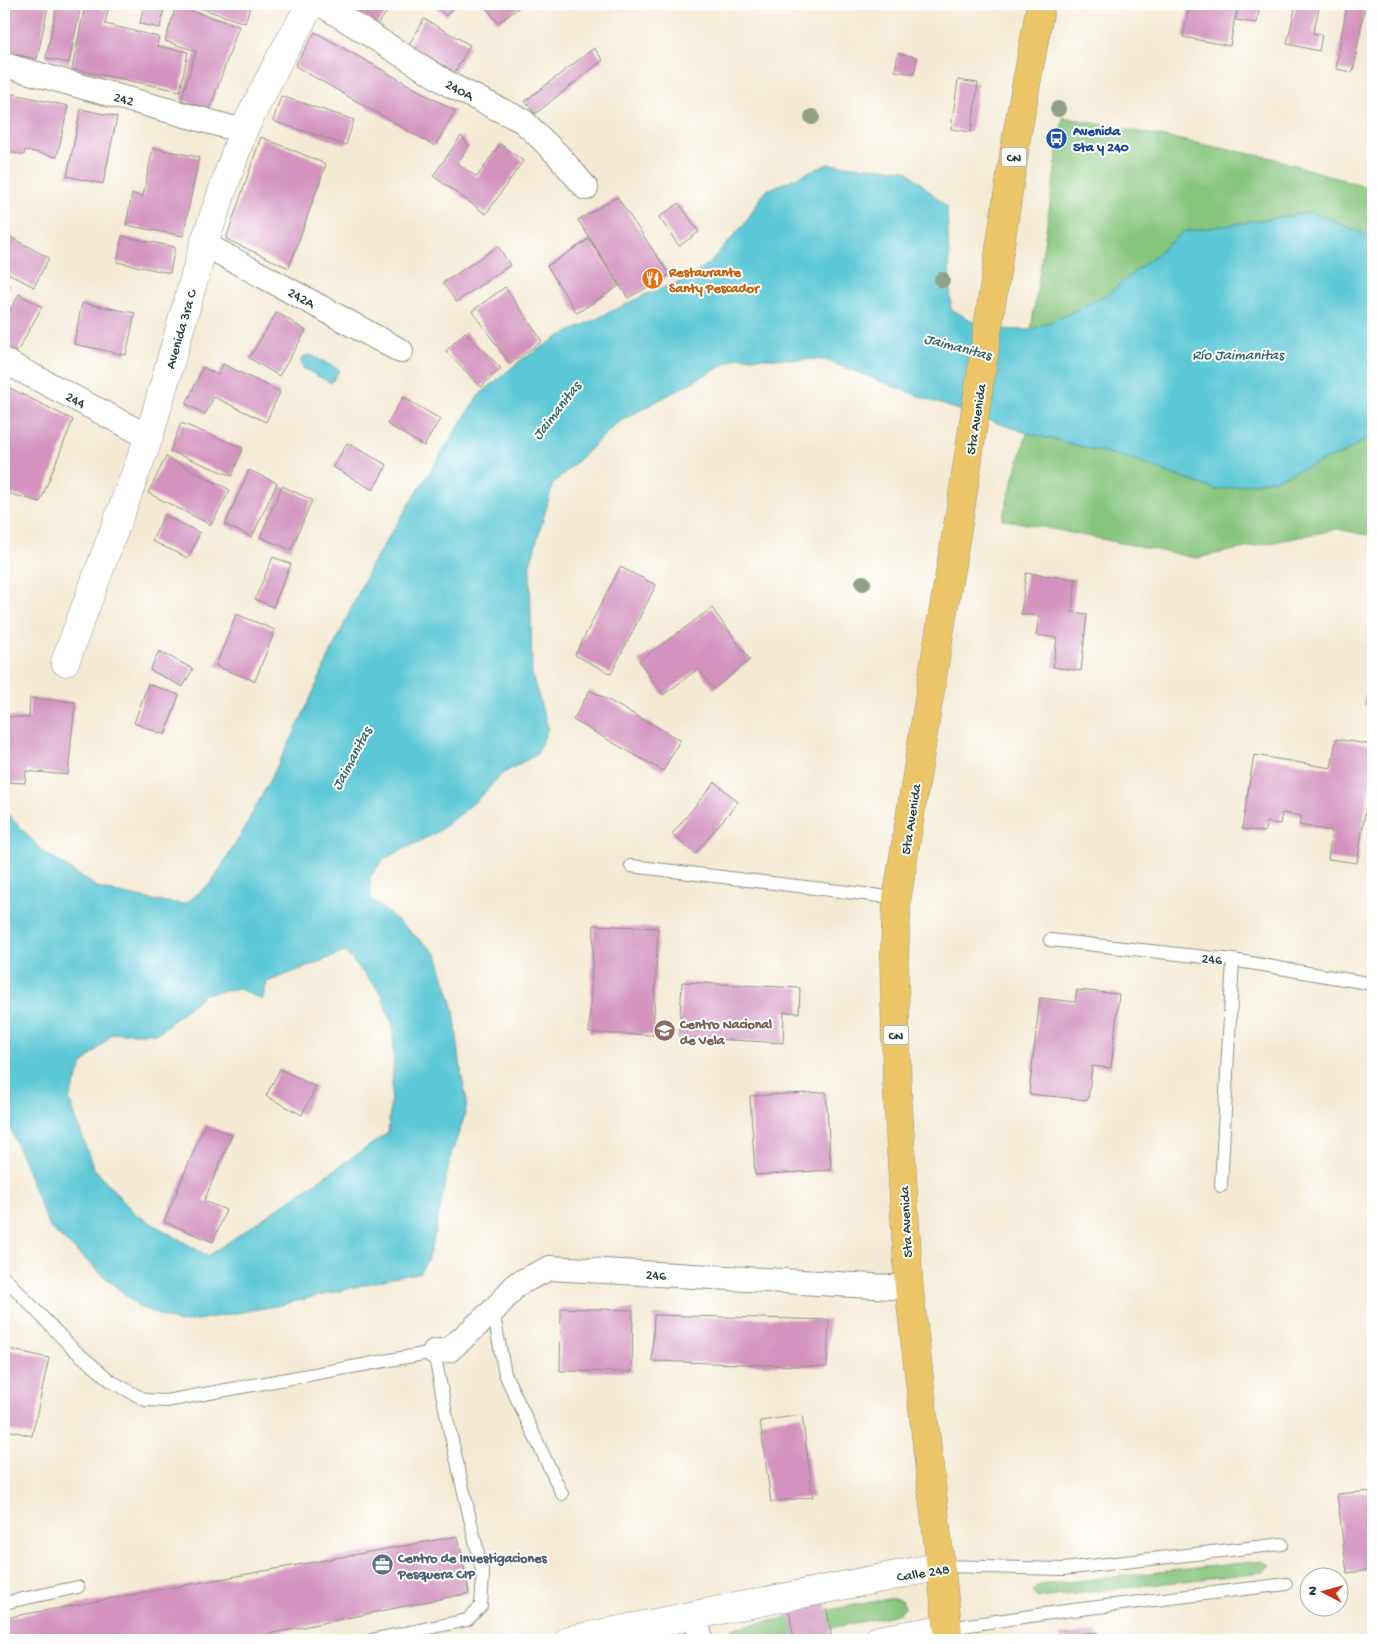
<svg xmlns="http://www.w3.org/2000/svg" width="1377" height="1644" viewBox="0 0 1377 1644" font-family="'Gochi Hand',sans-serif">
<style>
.green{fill:#86c57d;stroke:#528158}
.water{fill:#5cc7d6;stroke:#3e8285;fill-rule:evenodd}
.building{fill:#d393be}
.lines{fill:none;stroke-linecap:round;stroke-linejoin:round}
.service-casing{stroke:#8a9484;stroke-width:14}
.minor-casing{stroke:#8a9484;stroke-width:26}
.tertiary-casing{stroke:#8a9484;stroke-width:29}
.trunk-casing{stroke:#8a9484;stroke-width:29}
.service{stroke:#fff;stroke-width:12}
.minor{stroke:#fff;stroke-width:24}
.tertiary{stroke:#fff;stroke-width:28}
.trunk{stroke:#edc569;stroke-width:28}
.tree{fill:#90a188}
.labels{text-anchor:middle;stroke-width:4;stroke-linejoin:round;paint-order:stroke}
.shield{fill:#fff;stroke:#627771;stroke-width:1}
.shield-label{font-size:12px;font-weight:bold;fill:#1f3d34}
.street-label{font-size:14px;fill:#1f3d34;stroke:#fff}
.transit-label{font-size:14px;font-weight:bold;fill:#164399;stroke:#fff;text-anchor:start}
.food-label{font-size:14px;font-weight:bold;fill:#c56008;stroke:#fff;text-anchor:start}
.education-label{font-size:14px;font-weight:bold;fill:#785e54;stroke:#fff;text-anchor:start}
.service-label{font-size:14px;font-weight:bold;fill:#4e5e75;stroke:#fff;text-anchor:start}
.water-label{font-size:15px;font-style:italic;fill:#316665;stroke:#fff}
</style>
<rect width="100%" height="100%" fill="#fff"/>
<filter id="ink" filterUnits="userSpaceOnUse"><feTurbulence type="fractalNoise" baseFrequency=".02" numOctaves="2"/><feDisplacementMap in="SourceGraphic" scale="10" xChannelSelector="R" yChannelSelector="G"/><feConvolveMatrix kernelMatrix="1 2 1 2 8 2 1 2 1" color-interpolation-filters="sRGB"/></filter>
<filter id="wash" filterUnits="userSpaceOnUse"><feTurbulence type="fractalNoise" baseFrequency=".0096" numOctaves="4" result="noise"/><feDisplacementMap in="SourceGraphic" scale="20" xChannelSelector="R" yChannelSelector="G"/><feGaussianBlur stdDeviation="1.12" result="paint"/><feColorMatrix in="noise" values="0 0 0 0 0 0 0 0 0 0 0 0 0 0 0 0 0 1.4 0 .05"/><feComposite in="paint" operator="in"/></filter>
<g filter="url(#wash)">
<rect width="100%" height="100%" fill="#f4ead4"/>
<!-- green -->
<path class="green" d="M1063,117l209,41 101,31v49l-61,-26 -129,20 -75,62 -44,22 -33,14z
M1027,433l97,24 93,33 58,-11 69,-26 29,-19v102l-35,-7 -142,29 -194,-39z
M1261,1561l9,4 -8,7 -224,26 -5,-6 6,-7z
M893,1598l9,2 3,7 -5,6 -6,2 -121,25h-49v-1l2,-6 11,-6z"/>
<!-- water -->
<path class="water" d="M828,164l78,6 41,37 4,102 36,20 44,1 33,-14 44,-22 75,-62 129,-20 61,26v196l-29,19 -69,26 -58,11 -93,-33 -97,-24 -95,-32 -107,-41 -87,-3 -121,66 -64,61 -23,81 2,110 16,53 -11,26 -35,20 -26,27 -40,32 -52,26 -14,18 1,22 66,55 17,56 8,68 5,23 -2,14 -14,40 -17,82 -7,24 -8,12 -15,2 -123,30 -101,18 -41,-16 -90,-80 -45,-115v-302l39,42 57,37 57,12 28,3 27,-22 30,-49 52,-99 77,-169 107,-169 43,-36 36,-22 90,-44 40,-15 24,-17 34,-39 20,-32zM345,952l36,41 12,33 1,35 -6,72 -180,123 -74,-43 -41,-46 -24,-68 13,-34 31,-32h45l46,-39 36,-5 22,11 5,-18z
M311,355l29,15 -9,13 -28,-15 -2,-8 3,-4z
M1373,662v44l-9,-2z"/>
<g id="blocks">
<!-- building -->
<path class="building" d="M9,4h27l12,2 -11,53 -33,-7v-24z
M57,4l24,1 -12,58 -23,-5z
M144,4h21l-5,24 -20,-4z
M188,4h63l-6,19z
M348,4h39l4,3 -15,19z
M432,4h25l-11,12z
M484,4h40l-26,19z
M989,4h18l-1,3z
M1184,4h53l-7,42 -47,-9 6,-31z
M1239,4h21l-3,19 -21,-3z
M1296,4h24l-7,29 9,2 -3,16 -32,-7z
M1347,4h18l-12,68 -17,-3z
M85,5l23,5 -3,14 54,13 -2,9 31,6 -8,39 -108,-22z
M176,6l63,20 -29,83 -29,-9 15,-49 -31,-10z
M424,19l46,26 -15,27 -46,-27z
M315,32l140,79 -20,35 -140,-80z
M594,48l9,12 -68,54 -10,-13z
M898,53l19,4 -3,17 -19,-3z
M958,80l20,3 -7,49 -20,-3z
M9,93l59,13 -11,51 -32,-7 -1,5 -20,-4v-34z
M281,96l73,24 -8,25 -73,-24z
M81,109l36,8 -14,67 -36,-8z
M461,136l8,10 -12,17 20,14 23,-33 23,17 -37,53 -53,-38z
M261,137l65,27 -37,104 -63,-29z
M153,148l46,9 -16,79 -57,-11 6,-31 11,2z
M4,182l4,1 -3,17h-1z
M617,197l53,78 -42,23 -50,-78z
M679,203l20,29 -20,14 -20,-29z
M7,235l42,23 -15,29 -30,-16v-31z
M122,236l53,11 -5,26 -53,-11z
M589,239l30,47 -42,27 -30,-47z
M498,246l12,19 -54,37 -13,-19z
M4,281l6,4 -6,11z
M505,287l37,54 -32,23 -38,-53z
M19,294l23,13 -25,45 -13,-7v-23z
M82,303l53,10 -9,42 -52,-11z
M277,312l29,19 -27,45 -30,-18z
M465,332l36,36 -20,19 -35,-36z
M223,364l57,28 -14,30 -52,-25 -9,17 -19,-10 17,-37 15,8z
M4,385l69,35 -33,82 -36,-10z
M403,397l37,22 -16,27 -37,-22z
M181,423l62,25 -11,28 -62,-25z
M347,443l40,22 -14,25 -40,-23z
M166,457l64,33 -19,35 -63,-32z
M249,470l28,13 -25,54 -27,-12z
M282,486l30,14 -21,50 -31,-13z
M164,515l36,18 -12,25 -36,-17z
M273,557l18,7 -18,43 -18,-8z
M620,567l36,18 -45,89 -36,-19z
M1026,573l50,6 -4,33 15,2 -6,57 -28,-4 4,-29 -21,-3 3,-19 -18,-2z
M712,608l38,52 -36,29 -16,-20 -35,26 -24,-34z
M236,614l39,16 -20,51 -39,-15z
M159,651l34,18 -10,18 -33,-17z
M148,684l31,11 -14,40 -31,-12z
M590,690l90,50 -17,31 -90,-51z
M30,698l45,4 -7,73 -42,-4 -1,12 -20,-1 1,-9 -2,-1v-56l25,2z
M1336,739l37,6v38h-3l-13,80 -29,-4 4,-28 -33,-6 2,-9 -19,-3 -2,11 -14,-2 -1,10 -23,-3 12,-74 77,13z
M715,782l23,20 -43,52 -23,-20z
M594,925l64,3 -5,107 -64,-2z
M682,982l118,6 -1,25 -15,-1 -1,31 -104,-6z
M1077,990l42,4 -8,74 -19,-2 -4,34 -59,-6 11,-96 35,4z
M280,1069l36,18 -14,28 -36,-19z
M826,1092l5,78 -76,5 -5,-79z
M205,1124l27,11 -28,66 22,9 -13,32 -49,-20z
M561,1308l72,2 -1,62 -72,-1z
M654,1315l175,5 -2,47 -175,-6z
M4,1348l45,10 -17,78 -24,-6 -3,15z
M802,1415l11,82 -42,5 -11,-81z
M1373,1491v79l-26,3 -10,-79z
M458,1536l11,57 -230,47h-235v-22z
M825,1598l7,41 -38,1 -6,-36z
M1097,1632v8h-37v-5z"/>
</g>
</g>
<g filter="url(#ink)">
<use href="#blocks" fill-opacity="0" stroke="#8a9484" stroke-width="1"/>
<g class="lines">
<defs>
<path id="service" d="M631,866l266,32
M1050,940l183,20 140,24
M1221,1186l12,-226
M4,1277l68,71 39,33 34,19 21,1 268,-49 14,71 35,152 -2,31 -14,14 -96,20
M493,1311l12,63 57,120
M942,1566l121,3 219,-25
M4,1603l74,-16
M948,1628l117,-17 221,-27"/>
<path id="minor" d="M321,4l131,82 71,35 35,34 28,33
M4,65l239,66
M204,244l197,107
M4,361l145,76
M434,1352l15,-2 44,-39 24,-27 33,-16 359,20
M697,1615l3,25"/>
<path id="tertiary" d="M65,662l84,-225 55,-193 39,-113 36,-71 32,-56
M569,1640l373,-74
M878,1640l70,-12"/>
<path id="trunk" d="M949,1640l-40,-352 -12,-203 -3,-121 3,-66 40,-250 24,-142 56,-372 24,-130"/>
</defs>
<!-- service casing -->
<use href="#service" class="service-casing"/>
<!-- minor casing -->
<use href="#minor" class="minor-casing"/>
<!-- tertiary casing -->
<use href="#tertiary" class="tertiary-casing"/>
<!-- trunk casing -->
<use href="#trunk" class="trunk-casing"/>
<!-- service -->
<use href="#service" class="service"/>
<!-- minor -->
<use href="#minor" class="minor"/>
<!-- tertiary -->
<use href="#tertiary" class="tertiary"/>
<!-- trunk -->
<use href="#trunk" class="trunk"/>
</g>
<!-- trees -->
<g class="tree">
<circle cx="1058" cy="109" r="8"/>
<circle cx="812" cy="117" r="8"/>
<circle cx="942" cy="280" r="8"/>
<circle cx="863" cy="583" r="8"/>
</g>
</g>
<!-- icons -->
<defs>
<symbol id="bus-disc" viewBox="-11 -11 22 22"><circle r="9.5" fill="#1a4fb4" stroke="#fff"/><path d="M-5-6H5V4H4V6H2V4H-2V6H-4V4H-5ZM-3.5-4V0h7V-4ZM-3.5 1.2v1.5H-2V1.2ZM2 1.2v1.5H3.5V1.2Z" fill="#fff"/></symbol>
<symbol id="restaurant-disc" viewBox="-11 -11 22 22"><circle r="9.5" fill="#e8710a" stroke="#fff"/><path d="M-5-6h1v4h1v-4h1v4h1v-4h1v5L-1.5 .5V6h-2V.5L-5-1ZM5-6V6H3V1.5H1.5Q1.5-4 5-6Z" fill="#fff"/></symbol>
<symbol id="school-disc" viewBox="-11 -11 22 22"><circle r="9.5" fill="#8d6e63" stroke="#fff"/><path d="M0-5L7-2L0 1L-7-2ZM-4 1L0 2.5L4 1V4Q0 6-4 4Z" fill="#fff"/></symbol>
<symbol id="office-disc" viewBox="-11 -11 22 22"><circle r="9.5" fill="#5c6f8a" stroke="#fff"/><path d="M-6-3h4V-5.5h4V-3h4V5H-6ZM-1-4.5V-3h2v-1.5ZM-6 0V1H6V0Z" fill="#fff"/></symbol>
</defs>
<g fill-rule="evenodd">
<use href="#bus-disc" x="1044" y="126" width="25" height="25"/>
<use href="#restaurant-disc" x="640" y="266" width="25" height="25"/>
<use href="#school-disc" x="652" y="1018" width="25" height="25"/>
<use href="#office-disc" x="370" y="1552" width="25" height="25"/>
</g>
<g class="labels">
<!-- shield labels -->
<g class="shield">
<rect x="1001.5" y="147.5" width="25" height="19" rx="4"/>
<rect x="883.5" y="1025.5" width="25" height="19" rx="4"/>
</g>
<g class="shield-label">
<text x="1014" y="161">CN</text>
<text x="896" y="1039">CN</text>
</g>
<!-- street labels -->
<g class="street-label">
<text transform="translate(460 89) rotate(28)" y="5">240A</text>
<text transform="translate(124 98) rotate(15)" y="5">242</text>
<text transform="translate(302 297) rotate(29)" y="5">242A</text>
<text transform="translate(180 329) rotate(-74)" y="5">Avenida 3ra C</text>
<text transform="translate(76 399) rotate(28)" y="5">244</text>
<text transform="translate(975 419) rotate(-81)" y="5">5ta Avenida</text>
<text transform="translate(910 819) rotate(-81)" y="5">5ta Avenida</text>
<text transform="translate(1212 958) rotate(6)" y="5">246</text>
<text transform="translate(905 1222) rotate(-93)" y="5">5ta Avenida</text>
<text transform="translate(656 1274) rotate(3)" y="5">246</text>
<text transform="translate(923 1572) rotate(-9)" y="5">Calle 248</text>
</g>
<!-- transit labels -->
<g class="transit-label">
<text x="1073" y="135">Avenida<tspan x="1073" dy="16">5ta y 240</tspan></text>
</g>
<!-- food labels -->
<g class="food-label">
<text x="669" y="276">Restaurante<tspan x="669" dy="16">Santy Pescador</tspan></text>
</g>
<!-- education labels -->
<g class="education-label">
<text x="680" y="1028">Centro Nacional<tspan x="680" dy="16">de Vela</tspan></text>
</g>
<!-- service labels -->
<g class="service-label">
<text x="398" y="1562">Centro de Investigaciones<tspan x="398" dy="16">Pesquera CIP</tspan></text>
</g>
<!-- water labels -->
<g class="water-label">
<text transform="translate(958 346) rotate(15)" y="5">Jaimanitas</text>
<text x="1238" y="359">Río Jaimanitas</text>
<text transform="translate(556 410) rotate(-52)" y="5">Jaimanitas</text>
<text transform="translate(351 758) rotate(-62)" y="5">Jaimanitas</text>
</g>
</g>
<!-- margin -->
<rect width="1377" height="1644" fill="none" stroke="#fff" stroke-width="20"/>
<!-- north arrow -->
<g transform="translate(1324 1592) rotate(276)"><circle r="24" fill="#ffffff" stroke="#a5b1ae"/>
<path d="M0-4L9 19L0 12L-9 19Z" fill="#c8321e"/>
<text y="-8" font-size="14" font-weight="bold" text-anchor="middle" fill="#1f3d34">N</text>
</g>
</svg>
